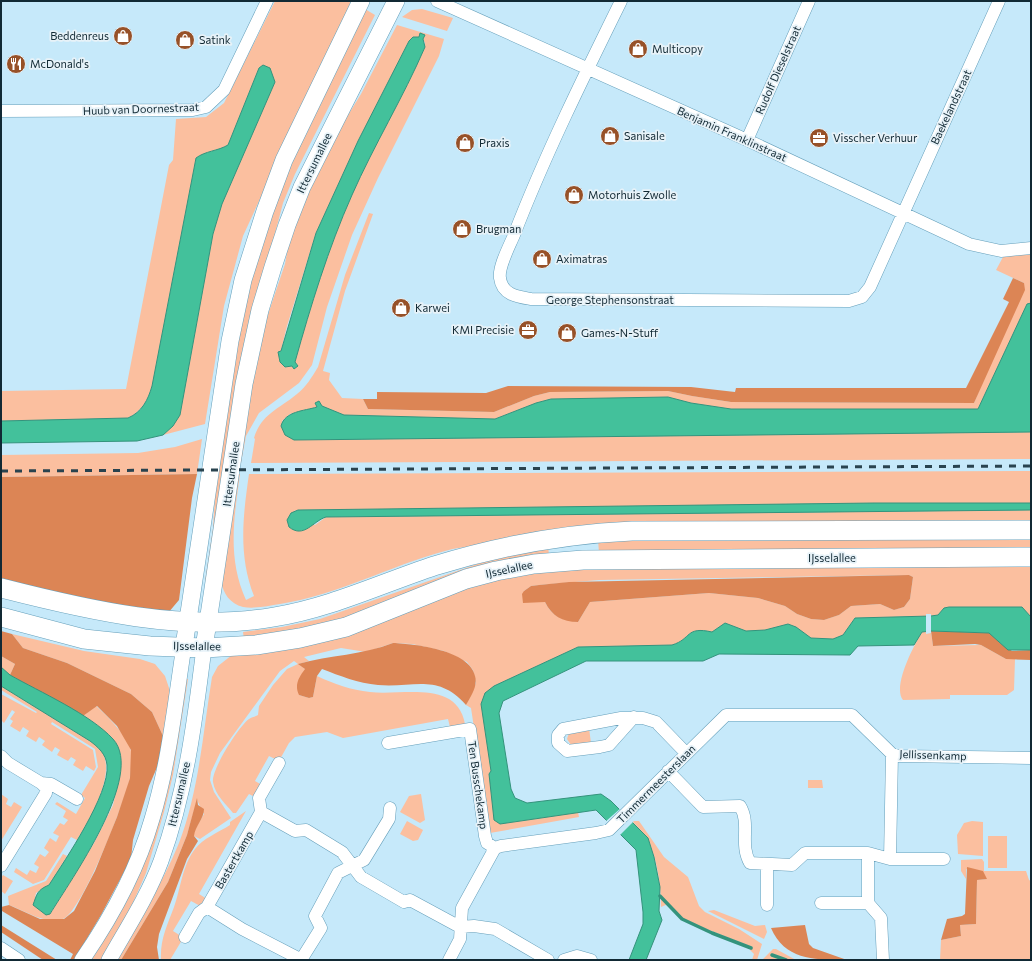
<svg xmlns="http://www.w3.org/2000/svg" width="1032" height="961" viewBox="0 0 1032 961" font-family="Commissioner,sans-serif">
<style>
.green{fill:#fbbf9f;fill-rule:evenodd}
.forest{fill:#dc8555}
.water{fill:#43c19b;stroke:#34937c}
.pier{fill:#c6e9fa}
.lines{fill:none;stroke-linecap:round;stroke-linejoin:round}
.stream{stroke:#34937c;stroke-width:3.5}
.minor-casing{stroke:#659fba;stroke-width:13}
.tertiary-casing{stroke:#659fba;stroke-width:16}
.secondary-casing{stroke:#659fba;stroke-width:18}
.primary-casing{stroke:#659fba;stroke-width:20}
.minor{stroke:#fff;stroke-width:12}
.tertiary{stroke:#fff;stroke-width:15}
.secondary{stroke:#fff;stroke-width:17}
.primary{stroke:#fff;stroke-width:19}
.rail{stroke:#29434f;stroke-width:3;stroke-dasharray:7 7;stroke-linecap:butt}
.labels{text-anchor:middle;stroke-width:3.5;stroke-linejoin:round;paint-order:stroke}
.poi-label{font-size:11px;fill:#112934;stroke:#e7f2f8;text-anchor:start}
.street-label{font-size:11px;fill:#112934;stroke:#e7f2f8}
</style>
<rect width="100%" height="100%" fill="#c6e9fa"/>
<!-- green -->
<path class="green" d="M275,1h72l7,3 -83,171 -28,61 -19,70 -19,118 -42,11 10,-9 7,-11 33,-181 9,-30 53,-122 -16,-14 -31,77c-10,6 -23,6 -32,14l-44,227c-4,14 -10,25 -24,32l-127,3v-30l125,-2 43,-224 4,-5 3,-41 30,-2 18,-14z
M365,9l10,6 -80,159 -12,29 -15,58 -60,320h-3l8,-53 4,-63 23,-145 37,-125z
M422,9l31,9 -6,13 -45,-14 10,-7z
M397,25l47,14 -5,17 -61,122 -26,57 -25,72 -15,58 -13,18 -40,30 -13,23 -5,27h-2l21,-125 25,-74 5,-30 39,-88 32,-52zM420,33l5,10v4c-22,51 -51,98 -73,148 -24,54 -41,110 -57,167l3,4 -4,3 -2,-3 -3,1 -10,-8 8,-33 29,-93 42,-92 51,-100 4,-4h6z
M369,213l4,1 -28,77 -22,80 7,2 -1,7 13,18 21,1 5,10 126,3 40,-16 16,-4 118,-1 24,5 39,6 243,1 50,-120 -28,-13 7,-13 28,-4v50l-4,1 -49,105h-247l-40,-6 -23,-6 -117,2 -15,4 -41,16 -151,-4 -22,-9 -3,-5 -2,6 -27,7 -8,7 12,19 737,-8v27l-780,4 4,-24 -1,-1c8,-25 24,-28 43,-44 9,-7 15,-17 21,-27l27,-92z
M202,439l-5,35 -196,3v-22l137,-2 37,-6z
M1031,471v32l-733,7 -4,1 21,14 11,-8 705,-7v14l-556,22c-10,1 -20,2 -30,5 -56,15 -107,44 -165,53 -12,2 -25,5 -37,3 -13,-3 -20,-14 -22,-26l15,-107h4c-6,44 -13,84 6,126l8,-4c-16,-41 -11,-80 -5,-122z
M1031,536v14l-432,3 -1,-14z
M548,544l1,12 -217,68 -88,16 -1,-8 39,-5 38,-8 203,-71z
M1031,564v53l-10,-10 -77,1 -6,7 -7,1 -76,2 -12,17 -10,4 -22,-1 -15,-11 -8,-3 -23,6 -19,1 -21,-8 -13,9c-27,-6 -20,7 -40,13l-94,2 -84,39 -3,85 -2,3 11,50 78,-12 1,5 -89,16 -19,-125 -5,-3 10,-22 -3,-13 -6,-8 -23,-11 -32,-7 -19,-1 -27,9 -25,-4 -37,9 5,4 -10,3 6,5 -6,26 10,3 4,-1 4,-21c17,8 34,14 53,16 32,4 87,-13 95,32l-15,3 -2,-8 -105,19 -16,-6 -32,5 -6,6 -10,18 -10,-5 -14,25 7,4 -7,12 -6,-3 -13,19h-3c-7,-9 -18,-18 -20,-31 -2,-12 26,-56 36,-63 3,-2 6,-2 9,-4l1,-9 14,-21 14,-16 11,-5 -4,-3 -14,10 -60,82 -9,19 -1,8 4,12 17,26 -31,21 -6,-3v-5l10,-17 -7,-14 -10,35 -19,47 -47,78h-7c23,-38 48,-75 65,-117 20,-52 24,-111 33,-166l6,-11 14,-11 221,-65 90,-21zM909,575l4,2 -3,22 -6,8 -10,3 -14,-6 -29,2 -12,9 -15,5 -13,-1 -14,-5 -12,-8 -27,-8 -49,-5 -119,9 -12,20c-16,-3 -25,-4 -33,-20l-5,-1 -16,-10 7,-5 8,-1 60,-5z
M931,631l2,15 48,-1 25,14h9l-1,31 -7,5h-57v4l-47,1c-11,-13 11,-55 19,-68z
M12,634l72,17 56,8 15,5 10,12 5,15 -7,45 -11,-24 -21,-18 -64,-31 -44,-15z
M1,656l14,8 -5,11 -9,-8z
M184,678l4,1 -15,96 -9,37 -18,61 -17,39 -28,48h-12l33,-56z
M1,686l89,55c4,3 10,6 12,10 14,24 -12,68 -25,89l-6,-3 -27,43 -11,4 -19,-12 2,-4 11,7 3,-5 6,3 3,-6 -5,-3 6,-10 5,3 4,-5 -5,-4 6,-10 6,4 3,-6 -6,-3 7,-10 4,2 4,-5 -5,-3 3,-6 -11,-7 2,-2 19,12 9,-16 -4,-3 17,-28 -3,-18 -43,-27 -1,2 42,26 3,17 -2,4 -8,-5 -3,5 -10,-6 3,-5 -5,-3 -3,4 -11,-6 3,-5 -5,-3 -3,5 -10,-7 3,-4 -6,-4 -3,5 -10,-6 3,-5 -6,-4 -3,5 -10,-6 3,-5 -3,-2 5,-7 -3,-2 -8,13 -3,-3v-26l35,19 1,-1 -36,-22z
M96,706c10,9 33,31 35,45 1,8 0,20 -1,27 -5,23 -48,134 -67,141 -17,6 -38,-8 -54,-14l-1,-9 38,-15 17,-27 4,2 -18,29 -13,8 -1,5 15,16 44,-71 19,-38 7,-32 -25,-50 -12,-7z
M589,728l2,15 -20,2 -4,-6 2,-6z
M808,780h14l1,8h-15z
M1,794l7,5 -2,5 5,3 3,-5 8,5 -21,34z
M421,794l4,26 -5,3 -20,-11 9,-16z
M246,811l-47,83 8,5 -5,8 -11,-6 -18,30 8,5 1,4 -12,20h-9c-1,-21 6,-34 13,-53 7,-19 8,-41 21,-58 7,-10 24,-17 35,-24v-3z
M407,821l16,9 -5,10 -5,1 -13,-7z
M632,821h7l25,36 24,20 11,29 6,6 34,17 23,15 -5,16h-5l2,-6 -4,-4 2,-3 -66,-26 -8,-6 -10,-11 -7,3c0,-22 -4,-48 -13,-67 -3,-7 -11,-13 -16,-19z
M972,821l11,1v34l-25,-2 -1,-19 7,-12z
M988,836h19v32h-19z
M982,859l2,3v9h42l3,9 2,1v79h-91l1,-20 20,-4 -1,-11 16,-1 1,-44 10,-1 -21,-10v10l-5,-8v-11z
M3,875l10,6 -8,13 -4,-3v-13z
M714,910l41,16 10,-1 2,7 -3,7 -56,-28z
M773,949h3l20,11h-34z"/>
<!-- forest -->
<path class="forest" d="M1013,278l11,5 1,7 -51,113 -243,-1 -39,-6 -24,-5 -118,1 -16,4 -40,16 -126,-3 -5,-10h14v-7l109,1 22,-7 183,1 44,5 1,-4h230l43,-86 -6,-3z
M197,474l-5,24 -13,102 -11,13 -24,-2 -143,-29v-105z
M909,575l4,2 -3,22 -6,8 -10,3 -14,-6 -29,2 -12,9 -15,5 -13,-1 -14,-5 -12,-8 -27,-8 -49,-5 -119,9 -12,20c-16,0 -26,-6 -33,-20l-22,1 -1,-9 2,-3 7,-5 8,-1 30,-3z
M1,631l11,3 11,14 44,15 64,31 21,18 11,24 -5,29 -9,21 -16,54 -2,19 -30,56 -27,45h-4l3,-6 -71,-43 -1,-4 8,-2 31,14h24l10,-8 21,-40 22,-54 13,-39 1,-28 -14,-24 -20,-20 -14,10 -73,-41 5,-11 -14,-8z
M931,631l59,2 10,10 12,8 19,-1v10l-25,-1 -25,-14 -6,-1 -42,2z
M393,643c22,1 77,7 82,33 3,10 -4,20 -9,29 -28,-32 -52,-17 -88,-20 -20,-2 -38,-9 -56,-16l-5,7 -4,21 -4,1 -10,-3c-5,-10 0,-18 6,-26l-7,-5c32,-9 65,-9 95,-21z
M197,798l1,7 6,4c0,10 -9,17 -10,27l4,5 -11,18 -28,75 -2,13 2,13h-38l47,-78 19,-47z
M967,867l16,4 4,8 -10,1 -1,44 -16,1 1,11 -20,4 6,-21 15,-3 3,-2z
M1,925l56,35h-14l-42,-28z
M805,925l4,19 4,4 34,12c-30,0 -62,1 -76,-32z"/>
<!-- water -->
<path class="water" d="M420,33l5,2 -2,4 2,8c-22,51 -51,98 -73,148 -24,54 -41,110 -57,167l3,4 -4,3 -2,-3 -7,1 -5,-5 -2,-10 3,-1 35,-118 42,-92 51,-100 4,-4h6z
M263,65l7,3 5,14 -53,122 -9,30 -33,181 -7,11 -10,9 -26,6 -136,2v-22l127,-3c14,-6 20,-18 24,-32l44,-228c9,-7 22,-7 32,-13l31,-77z
M1031,303v129l-737,8 -9,-5 -4,-9c4,-15 23,-15 36,-19l-2,-4 4,-2 3,5 22,9 151,4 41,-16 15,-4 117,-2 23,6 40,6h247l49,-105z
M874,503h157v7l-705,7c-13,4 -22,22 -37,10l-2,-7 4,-7 7,-3z
M949,607h73l9,10v33h-23l-19,-17 -58,-2 -9,1 -8,13 -56,1 -8,9 -131,-1 -16,7h-117l-83,40 -4,12 12,76 4,9 12,5 74,-9 10,7 37,37 6,19 6,30 -1,24 3,9 -16,40h-17l14,-36v-12l-7,-62 -40,-40 -96,14 -6,-4 -5,-46 2,-3 -10,-67 4,-11 9,-7 84,-39 94,-2c20,-6 13,-19 40,-13l13,-9 21,8 19,-1 23,-6 8,3 15,11 22,1 10,-4 12,-17 76,-2 7,-1 6,-7z
M1,667l9,8c30,17 80,39 103,64 33,36 -43,142 -63,175l-4,1 -13,-10c4,-11 4,-15 16,-20 16,-25 61,-91 58,-120 -1,-11 -9,-18 -17,-24l-89,-55z"/>
<!-- pier -->
<path class="pier" d="M926,614h5v19l-5,1z
M621,808l13,13 -15,15 -14,-14z"/>
<g class="lines">
<!-- stream -->
<path class="stream" d="M660,896l22,23 30,14 39,15
M772,955l14,5"/>
<defs>
<path id="minor" d="M437,1l310,139 222,104 32,7 30,-3
M621,1c-38,77 -76,154 -107,234 -4,10 -16,32 -14,43 2,17 18,19 31,21l318,2 13,-4 8,-10 129,-286
M1,111l192,-1 13,-3 18,-17 43,-89
M747,140l62,-139
M634,717l-25,28 -9,2 -33,4 -9,-8v-8l5,-6 58,-11h22l13,4 30,31
M388,743l82,-14 15,107 2,7 8,5
M1,756l7,7 33,20 5,5v5l-45,73
M668,771l35,36 37,-1c11,18 -1,38 10,57l42,2 13,-12h63l22,6h54
M41,783l10,1 26,15
M261,812l34,19 11,-1 36,22 19,25 43,25 6,-2 50,27 14,-1 21,3 53,31
M261,812l-54,95 35,22 60,31
M261,812l-2,-14 20,-35
M868,853v50l13,15 2,42
M890,859l2,-105
M767,864v41
M821,903h47
M185,937l14,-24 8,-6
M1,948l18,12
M301,960l20,-32 -6,-12 23,-43 26,-13 25,-41 1,-11
M449,960l11,-21 2,-31 33,-60 6,-2 95,-13 13,-3 117,-115h126l40,39 7,2 132,2
M564,960l13,-4 14,4"/>
<path id="tertiary" d="M82,960c29,-42 56,-92 70,-141 17,-56 23,-115 32,-173
M109,960c18,-32 39,-64 52,-99 25,-69 34,-141 43,-213"/>
<path id="secondary" d="M184,646l46,-305 13,-61 22,-69 19,-51 77,-159
M204,648l40,-264 16,-74 13,-43 14,-42 15,-38 94,-186"/>
<path id="primary" d="M1,588c86,22 184,45 273,29 56,-9 106,-33 160,-51 65,-20 130,-32 198,-35l399,-1
M1,617l83,22 66,7 54,2 52,-3 44,-7 46,-11 120,-48 30,-8 38,-7 49,-4 448,-3"/>
</defs>
<!-- minor casing -->
<use href="#minor" class="minor-casing"/>
<!-- tertiary casing -->
<use href="#tertiary" class="tertiary-casing"/>
<!-- secondary casing -->
<use href="#secondary" class="secondary-casing"/>
<!-- primary casing -->
<use href="#primary" class="primary-casing"/>
<!-- minor -->
<use href="#minor" class="minor"/>
<!-- tertiary -->
<use href="#tertiary" class="tertiary"/>
<!-- secondary -->
<use href="#secondary" class="secondary"/>
<!-- primary -->
<use href="#primary" class="primary"/>
<!-- rail -->
<path class="rail" d="M1,471l1030,-5"/>
</g>
<!-- icons -->
<defs>
<symbol id="shop-disc" viewBox="-11 -11 22 22"><circle r="9.5" fill="#975128" stroke="#e7f2f8"/><path d="M-5-2.5h2.3a2.7 3.5 0 0 1 5.4 0H5L5.5 6h-11ZM-1.5-2.5h3a1.5 2.3 0 0 0-3 0Z" fill="#fff"/></symbol>
<symbol id="restaurant-disc" viewBox="-11 -11 22 22"><circle r="9.5" fill="#975128" stroke="#e7f2f8"/><path d="M-5-6h1v4h1v-4h1v4h1v-4h1v5L-1.5 .5V6h-2V.5L-5-1ZM5-6V6H3V1.5H1.5Q1.5-4 5-6Z" fill="#fff"/></symbol>
<symbol id="office-disc" viewBox="-11 -11 22 22"><circle r="9.5" fill="#975128" stroke="#e7f2f8"/><path d="M-6-3h4V-5.5h4V-3h4V5H-6ZM-1-4.5V-3h2v-1.5ZM-6 0V1H6V0Z" fill="#fff"/></symbol>
</defs>
<g fill-rule="evenodd">
<use href="#shop-disc" x="112" y="25" width="22" height="22"/>
<use href="#shop-disc" x="174" y="29" width="22" height="22"/>
<use href="#shop-disc" x="627" y="38" width="22" height="22"/>
<use href="#restaurant-disc" x="5" y="53" width="22" height="22"/>
<use href="#shop-disc" x="599" y="125" width="22" height="22"/>
<use href="#office-disc" x="808" y="127" width="22" height="22"/>
<use href="#shop-disc" x="454" y="132" width="22" height="22"/>
<use href="#shop-disc" x="563" y="184" width="22" height="22"/>
<use href="#shop-disc" x="451" y="218" width="22" height="22"/>
<use href="#shop-disc" x="531" y="248" width="22" height="22"/>
<use href="#shop-disc" x="390" y="297" width="22" height="22"/>
<use href="#office-disc" x="517" y="319" width="22" height="22"/>
<use href="#shop-disc" x="556" y="322" width="22" height="22"/>
</g>
<g class="labels">
<!-- poi labels -->
<g class="poi-label">
<text x="109" y="40" text-anchor="end">Beddenreus</text>
<text x="199" y="44">Satink</text>
<text x="652" y="53">Multicopy</text>
<text x="30" y="68">McDonald's</text>
<text x="624" y="140">Sanisale</text>
<text x="833" y="142">Visscher Verhuur</text>
<text x="479" y="147">Praxis</text>
<text x="588" y="199">Motorhuis Zwolle</text>
<text x="476" y="233">Brugman</text>
<text x="556" y="263">Aximatras</text>
<text x="415" y="312">Karwei</text>
<text x="514" y="334" text-anchor="end">KMI Precisie</text>
<text x="581" y="337">Games-N-Stuff</text>
</g>
<!-- street labels -->
<g class="street-label">
<text transform="translate(778 70) rotate(-66)" y="4">Rudolf Dieselstraat</text>
<text transform="translate(951 107) rotate(-65)" y="4">Baekelandstraat</text>
<text transform="translate(141 109) rotate(-2)" y="4">Huub van Doornestraat</text>
<text transform="translate(732 134) rotate(24)" y="4">Benjamin Franklinstraat</text>
<text transform="translate(314 163) rotate(-64)" y="4">Ittersumallee</text>
<text x="610" y="304">George Stephensonstraat</text>
<text transform="translate(231 474) rotate(-82)" y="4">Ittersumallee</text>
<text x="832" y="562">IJsselallee</text>
<text transform="translate(509 569) rotate(-12)" y="4">IJsselallee</text>
<text transform="translate(197 646) rotate(1)" y="4">IJsselallee</text>
<text transform="translate(933 755) rotate(2)" y="4">Jellissenkamp</text>
<text transform="translate(656 784) rotate(-45)" y="4">Timmermeesterslaan</text>
<text transform="translate(478 785) rotate(82)" y="4">Ten Busschekamp</text>
<text transform="translate(179 794) rotate(-77)" y="4">Ittersumallee</text>
<text transform="translate(234 860) rotate(-60)" y="4">Bastertkamp</text>
</g>
</g>
<!-- border -->
<rect width="1032" height="961" fill="none" stroke="#112934" stroke-width="4"/>
</svg>
